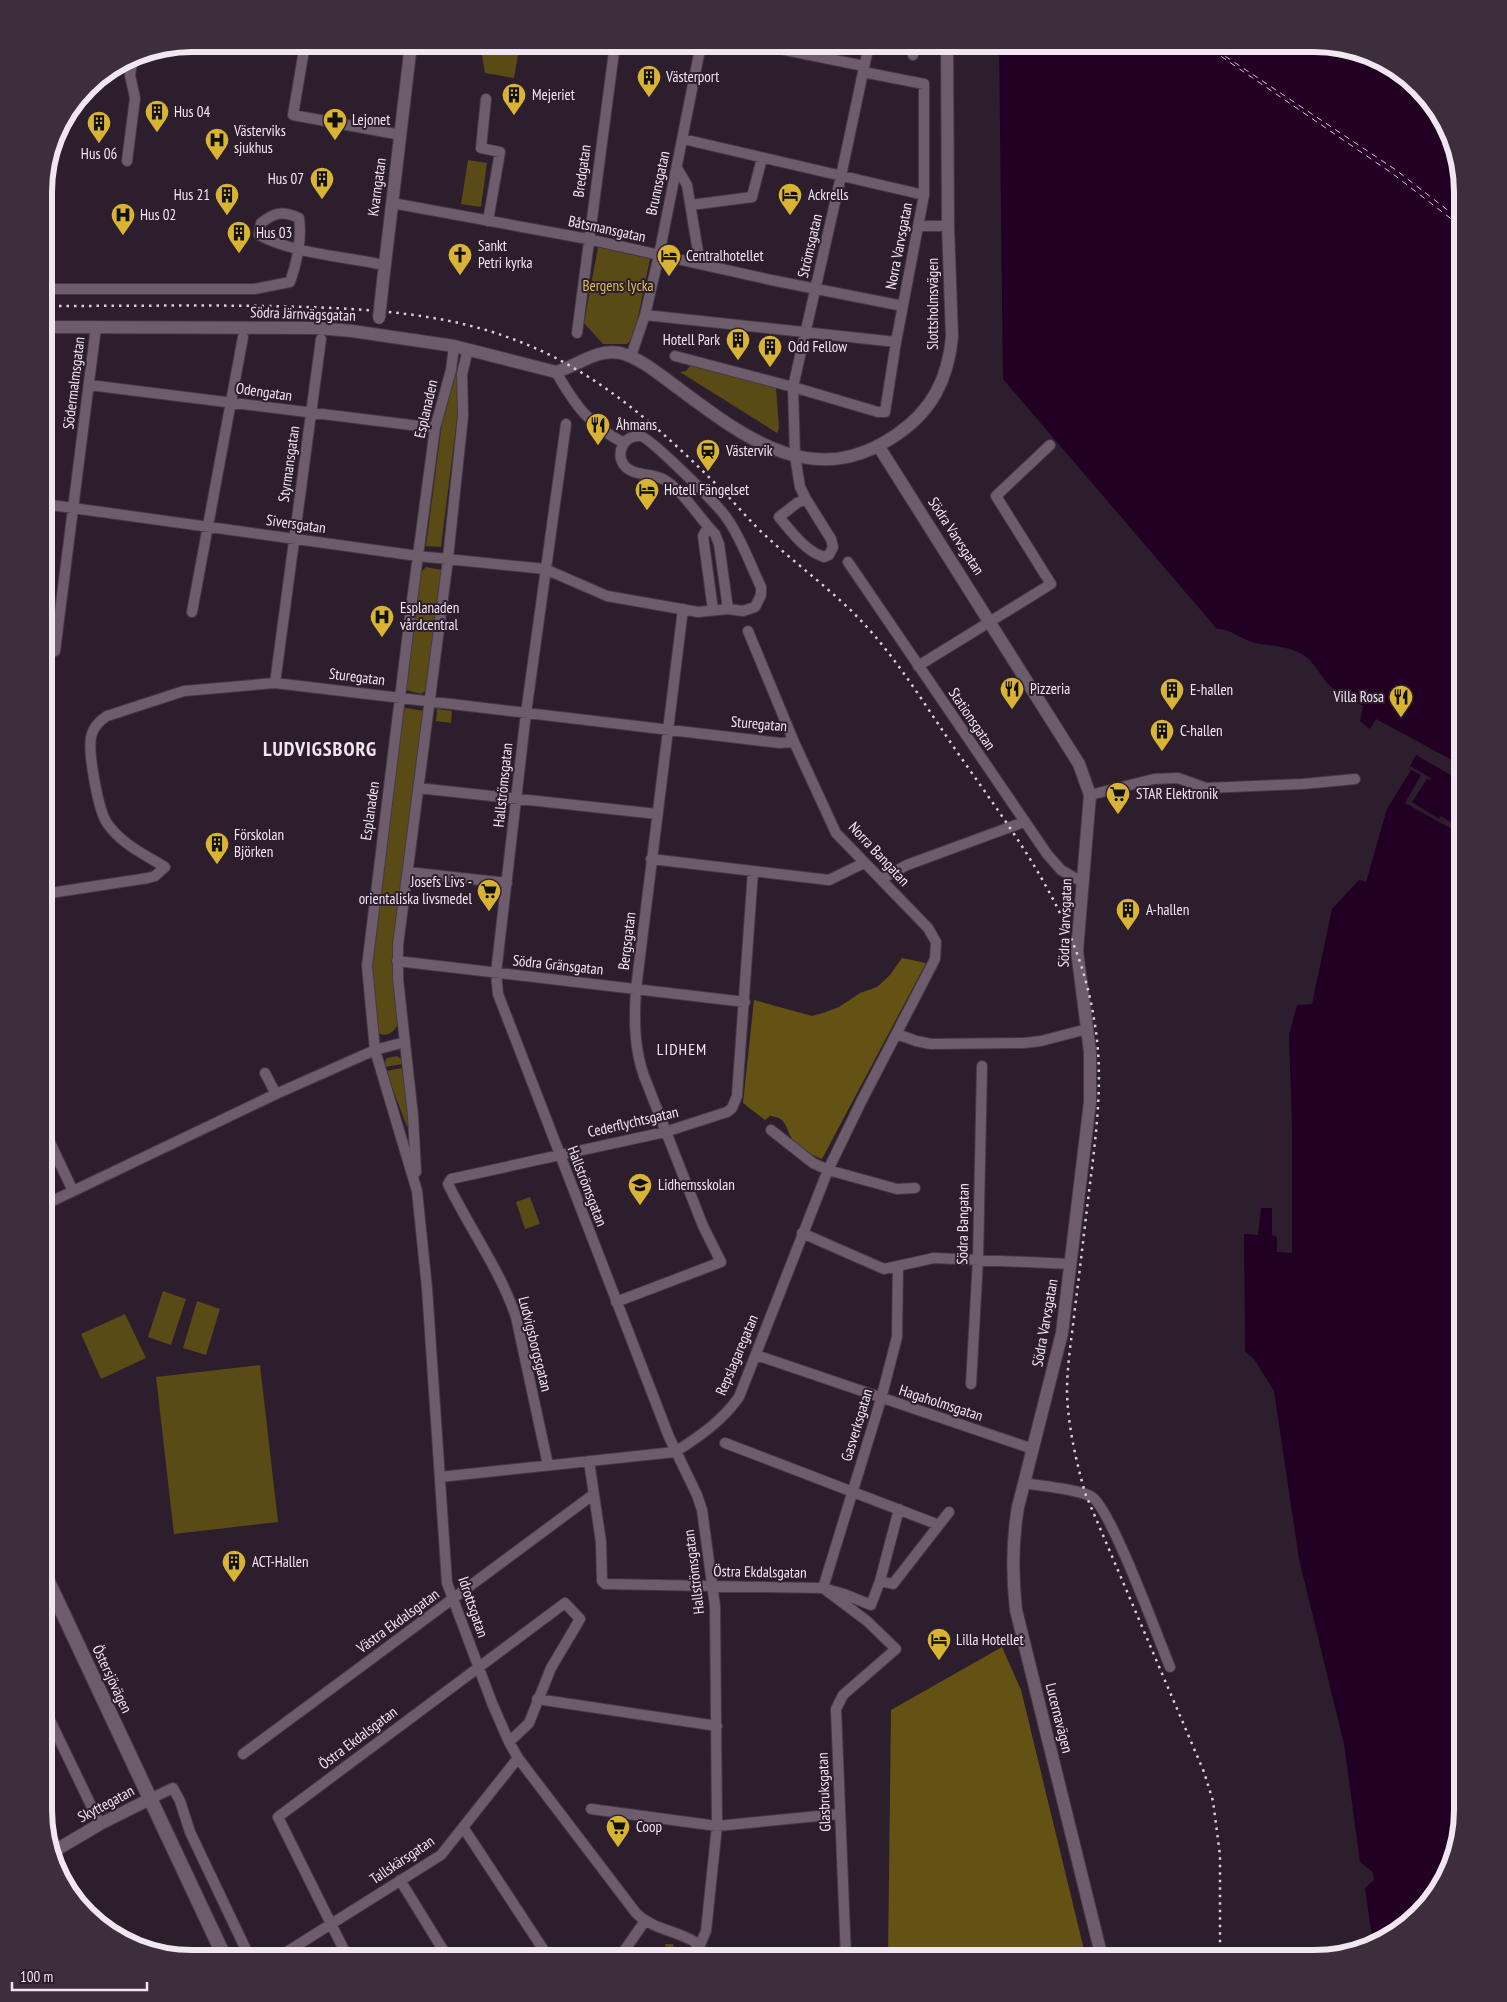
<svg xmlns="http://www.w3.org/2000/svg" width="1507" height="2002" viewBox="0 0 1507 2002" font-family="'PT Sans Narrow',sans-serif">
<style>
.green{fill:#5a4a15}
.forest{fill:#645214}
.water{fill:#210023}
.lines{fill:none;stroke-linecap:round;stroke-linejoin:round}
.ferry{stroke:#f6aaf5;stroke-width:1;stroke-dasharray:6 5;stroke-linecap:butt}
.minor-casing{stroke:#453945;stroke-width:12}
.tertiary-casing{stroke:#453945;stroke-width:14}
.secondary-casing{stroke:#453945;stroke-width:16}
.minor{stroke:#6d5c6c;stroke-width:10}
.tertiary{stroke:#6d5c6c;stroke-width:12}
.secondary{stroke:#6d5c6c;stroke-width:14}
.rail{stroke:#dad0da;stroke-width:2.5;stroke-dasharray:2.5 5;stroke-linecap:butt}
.tertiary-bridge-casing{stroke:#453945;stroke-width:14;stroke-linecap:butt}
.tertiary-bridge{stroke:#6d5c6c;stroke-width:12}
.labels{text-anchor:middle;stroke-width:4;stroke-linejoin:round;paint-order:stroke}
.poi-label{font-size:15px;fill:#f1e7f1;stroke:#2c1e2c;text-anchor:start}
.street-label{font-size:15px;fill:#f1e7f1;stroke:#2c1e2c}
.park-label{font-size:15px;fill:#e0bf53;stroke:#2c1e2c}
.neighbourhood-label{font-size:16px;letter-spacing:1px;fill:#f1e7f1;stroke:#2c1e2c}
.district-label{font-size:20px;font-weight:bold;letter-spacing:1px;fill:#f1e7f1;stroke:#2c1e2c}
.rim{fill:none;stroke:#f1e7f1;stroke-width:6}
</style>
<rect width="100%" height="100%" fill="#2c1e2c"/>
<!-- green -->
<path class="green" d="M480,44h40l-6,34 -29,-5z
M468,160l19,3 -6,44 -20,-3z
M598,247l52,12 -16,77 -7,8h-24l-19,-21z
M691,365l85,23 3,40 -2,5 -97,-61 6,-1z
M455,368l3,1 -1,49 -16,129 -15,-1 17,-131z
M426,567l16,3 -15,120 -6,4 -15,-4 13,-116z
M406,708l18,3 -21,168 -5,144c-3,10 -14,16 -22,8l-6,-56 32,-266z
M437,709l15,2 -1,12 -15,-2z
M397,1056l4,3 2,5 -19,3v-4l3,-5z
M402,1068l2,1 5,57 -2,1 -21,-56z
M530,1197l10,27 -15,5 -9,-27z
M163,1291l23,8 -15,46 -23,-8z
M197,1301l23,8 -14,46 -23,-7z
M125,1314l21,44 -45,21 -20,-45z
M260,1365l18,157 -104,12 -18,-157z
M665,1944h8l2,14h-8z"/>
<!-- forest -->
<path class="forest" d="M902,958l24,5 -104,196c-10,-4 -20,-10 -28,-18 -10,-11 -4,-23 -24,-25l-5,4 -22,-17 11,-103 58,16 11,-3 16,-6 21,-14 17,-6 13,-12z
M1002,1647l19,43 65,268h-198l3,-248z"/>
<!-- water -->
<path class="water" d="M999,44h325l65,20 49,46 20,44 5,39v573l-87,-47 -6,10 -10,-8 3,-15c-10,-6 -24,-12 -33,-20 -10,-10 -16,-25 -28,-32 -19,-10 -35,-7 -53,-13 -13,-5 -18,-12 -32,-12l-214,-250z
M1416,755l47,27v1028l-20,74 -46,49 -24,11 -8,-56 9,-8 -1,-8 -13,-10 -16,-118 -45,-185 -25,-168 -20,-32 -9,-8 -1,-117 14,1 3,-27h11v27l5,2v15l15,1v-125l-3,-93 8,-30 15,-1 20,-95 27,-29 7,2 21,-73 24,-39 10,5 -16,28 47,26 3,-4 -14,-9 -2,3 -27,-17 15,-23 3,1 1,-2 -21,-12z"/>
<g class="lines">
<!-- ferry -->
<path class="ferry" d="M1203,44l190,130 70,54
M1207,44l189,126 67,52"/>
<defs>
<path id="minor" d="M305,44l-12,71 108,20
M755,44l109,22
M913,55l2,-11
M486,99l-5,49 19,4 -12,69
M683,139l241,56
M127,161l8,-63 -5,-23 3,-18
M677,168l10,17 13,79
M392,203l196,36 183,41 132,26
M691,205l61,-8 10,-39
M919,226h29
M44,289h210l36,-7c7,-19 12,-44 9,-64 -16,-7 -24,-6 -38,5l-2,12c32,18 88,22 125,30
M645,315l251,27
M577,333l38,-289
M454,346l-3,24 -16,58 -24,180 -44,358 8,84 42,141 10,97 20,295 45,120 17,39 9,16 118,155c17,17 40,17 59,29l7,16
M631,356l14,-41 14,-60 42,-211
M675,356l118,31 85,25h7l11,-70 28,-147v-111l-61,-12
M556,372c19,33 33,53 68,71
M89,385l346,43
M566,424l-40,289 -30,260 2,21 171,443 28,58 5,15 13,96 2,220 -11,105 -7,16
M806,499l-9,4 -18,14c12,14 26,34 45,40l5,-2 4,-8 -2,-8 -25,-40 -6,-12 -5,-31 -2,-69 48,-211 28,-132
M44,504l374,52 127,13 62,27 91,16 30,-3 15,2 12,-4 6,-12v-8c-11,-23 -22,-54 -38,-74 -10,-12 -73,-76 -83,-77 -16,-1 -25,17 -16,29 8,11 27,8 39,14 21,12 35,38 52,55l4,10 9,65
M708,527l-5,9 10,74
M848,562l199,292 14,16 21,12
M192,612l51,-275
M55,651l41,-324
M918,666l133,-82 -55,-88 54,-51
M275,683l46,-344
M418,788l239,26
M1090,795l64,-16 24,-1 28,10 97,-4 52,-5
M651,859l178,21 35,-17
M408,872l99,11
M881,879l26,-14 117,-43
M44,894l104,-16 7,-2 10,-9c-20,-12 -45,-24 -58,-44 -9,-13 -19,-70 -16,-86 2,-10 8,-16 16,-21l77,-25 91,-8 505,60 14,-1
M397,961l348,41
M897,1034l19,7 15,3 93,-1 17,-2 46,-12
M265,1073l11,21
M44,1130l29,61
M771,1130l42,33 15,7 69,19 18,-1
M416,1172l-3,-56 -15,-137v-34l49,-378 16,-151 -1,-42 6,-25
M44,1205l232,-111 99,-44 30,-8
M802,1233l82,36 50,-11 137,6
M898,1266l-1,71 -16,62 -58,189 21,6 27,11 9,-24 13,3 56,-72
M616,1302l105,-40 -18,-36 -59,-150c-10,-28 -10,-57 -8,-87l47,-380
M756,1355l277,94
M971,1384l7,-125 4,-193
M725,1443l214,82
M589,1461l12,81 1,39 3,3 218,4 44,33 29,28 -53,46 -7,14 10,249
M548,1465l-32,-148c-16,-47 -46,-88 -68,-133l3,-5 214,-47 62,-20 5,-4 5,-12 16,-225
M440,1477l235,-25c24,-15 48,-32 64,-55l89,-227 33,-68 74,-143 1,-17 -8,-14 -92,-95 -42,-91 -46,-111
M1024,1483c16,3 55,6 68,14 19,12 66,141 78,170
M880,1581l19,-72
M537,1699l180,27
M44,1712l3,2 53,110
M243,1754l351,-260
M150,1799l23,-11 7,13 10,31 60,126
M591,1809l126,17 122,-12
M463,1827l86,131
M400,1880l48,78
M277,1958l164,-103 77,-97
M348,1958l-70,-141 287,-214 15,16 -29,49 -22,55 -20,19
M619,1958l26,-37"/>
<path id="tertiary" d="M383,281l28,-237
M44,327l273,1 35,3 102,15 102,26c21,-6 42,-24 64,-19 21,5 41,23 58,35 67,50 136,104 218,47 36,-24 52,-56 56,-98l-4,-111 -1,-182
M879,447l200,317 11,31 -13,156 13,101v50l-28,231 -44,174c-6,35 -6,68 -2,103l86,348
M51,1853l49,-29 50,-25"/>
<path id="secondary" d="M44,1573l181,385"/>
</defs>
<!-- minor casing -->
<use href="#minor" class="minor-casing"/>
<!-- tertiary casing -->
<use href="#tertiary" class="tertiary-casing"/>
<!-- secondary casing -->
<use href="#secondary" class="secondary-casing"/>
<!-- minor -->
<use href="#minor" class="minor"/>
<!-- tertiary -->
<use href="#tertiary" class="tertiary"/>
<!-- secondary -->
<use href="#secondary" class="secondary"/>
<!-- rail -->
<path class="rail" d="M44,306c75,0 150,-1 225,0 81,2 165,4 241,32 84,30 150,90 212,152 15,15 29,33 45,47 32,30 69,56 98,88 34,37 60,80 88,121 60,87 124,166 141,273 9,50 4,99 -2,149 -6,47 -11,93 -17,140 -3,28 -8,56 -8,84 1,35 9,68 18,101l119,279 9,29 7,54v103"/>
<defs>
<path id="tertiary-bridge" d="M379,318l4,-37"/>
</defs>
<!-- tertiary-bridge casing -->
<use href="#tertiary-bridge" class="tertiary-bridge-casing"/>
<!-- tertiary-bridge -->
<use href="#tertiary-bridge" class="tertiary-bridge"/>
</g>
<!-- icons -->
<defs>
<symbol id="building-pin" viewBox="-11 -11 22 30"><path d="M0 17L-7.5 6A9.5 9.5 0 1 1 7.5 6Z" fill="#d9b434" stroke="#2c1e2c"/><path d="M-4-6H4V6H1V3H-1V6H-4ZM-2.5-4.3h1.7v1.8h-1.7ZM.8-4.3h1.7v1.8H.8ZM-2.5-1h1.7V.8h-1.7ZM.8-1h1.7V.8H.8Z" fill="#111"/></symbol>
<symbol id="pharmacy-pin" viewBox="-11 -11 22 30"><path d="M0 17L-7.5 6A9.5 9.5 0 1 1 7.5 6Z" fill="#d9b434" stroke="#2c1e2c"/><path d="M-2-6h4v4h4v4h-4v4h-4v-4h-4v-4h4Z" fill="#111"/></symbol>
<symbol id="hospital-pin" viewBox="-11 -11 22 30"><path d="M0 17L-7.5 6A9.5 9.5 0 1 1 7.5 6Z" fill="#d9b434" stroke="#2c1e2c"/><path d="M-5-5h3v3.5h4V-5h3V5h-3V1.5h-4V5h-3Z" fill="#111"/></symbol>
<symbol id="hotel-pin" viewBox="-11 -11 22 30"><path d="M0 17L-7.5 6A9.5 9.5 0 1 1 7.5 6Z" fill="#d9b434" stroke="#2c1e2c"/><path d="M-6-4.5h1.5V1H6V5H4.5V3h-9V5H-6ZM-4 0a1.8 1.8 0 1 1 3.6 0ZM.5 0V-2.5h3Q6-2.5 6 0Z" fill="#111"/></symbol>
<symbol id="church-pin" viewBox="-11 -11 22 30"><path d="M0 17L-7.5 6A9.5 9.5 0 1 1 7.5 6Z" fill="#d9b434" stroke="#2c1e2c"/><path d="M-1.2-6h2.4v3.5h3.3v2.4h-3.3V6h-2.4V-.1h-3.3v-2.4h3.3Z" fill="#111"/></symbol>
<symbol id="restaurant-pin" viewBox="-11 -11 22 30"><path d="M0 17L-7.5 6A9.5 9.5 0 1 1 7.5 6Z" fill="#d9b434" stroke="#2c1e2c"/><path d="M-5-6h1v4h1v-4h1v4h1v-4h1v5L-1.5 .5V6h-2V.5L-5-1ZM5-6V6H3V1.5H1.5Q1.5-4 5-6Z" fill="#111"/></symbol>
<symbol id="station-pin" viewBox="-11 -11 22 30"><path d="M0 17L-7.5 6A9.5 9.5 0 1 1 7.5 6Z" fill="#d9b434" stroke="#2c1e2c"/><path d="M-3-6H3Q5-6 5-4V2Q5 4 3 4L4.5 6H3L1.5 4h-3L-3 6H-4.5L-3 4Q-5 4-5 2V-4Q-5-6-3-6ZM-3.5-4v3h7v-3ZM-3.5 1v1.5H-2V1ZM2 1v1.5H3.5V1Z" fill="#111"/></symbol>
<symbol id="supermarket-pin" viewBox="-11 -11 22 30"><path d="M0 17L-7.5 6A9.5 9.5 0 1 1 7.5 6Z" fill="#d9b434" stroke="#2c1e2c"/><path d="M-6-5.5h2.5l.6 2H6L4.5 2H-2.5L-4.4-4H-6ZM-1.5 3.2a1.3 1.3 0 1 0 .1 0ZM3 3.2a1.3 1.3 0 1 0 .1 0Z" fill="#111"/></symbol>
<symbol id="school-pin" viewBox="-11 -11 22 30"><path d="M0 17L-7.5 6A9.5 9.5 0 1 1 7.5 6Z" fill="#d9b434" stroke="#2c1e2c"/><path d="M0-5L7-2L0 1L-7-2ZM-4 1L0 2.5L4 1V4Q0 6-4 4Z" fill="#111"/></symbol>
</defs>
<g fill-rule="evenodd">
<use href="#building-pin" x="635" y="63" width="28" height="38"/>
<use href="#building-pin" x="500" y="81" width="28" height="38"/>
<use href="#building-pin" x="143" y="98" width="28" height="38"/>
<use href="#pharmacy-pin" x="321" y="106" width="28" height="38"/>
<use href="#building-pin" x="85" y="109" width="28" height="38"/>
<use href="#hospital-pin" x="203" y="126" width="28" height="38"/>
<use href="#building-pin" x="308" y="165" width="28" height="38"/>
<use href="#building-pin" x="213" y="181" width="28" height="38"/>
<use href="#hotel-pin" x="776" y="181" width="28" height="38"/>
<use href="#hospital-pin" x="109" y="201" width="28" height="38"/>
<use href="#building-pin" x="225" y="219" width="28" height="38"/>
<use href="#church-pin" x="446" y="241" width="28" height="38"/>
<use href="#hotel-pin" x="655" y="242" width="28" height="38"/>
<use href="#building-pin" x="724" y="326" width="28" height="38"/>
<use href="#building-pin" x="756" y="333" width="28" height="38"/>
<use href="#restaurant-pin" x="584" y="411" width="28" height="38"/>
<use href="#station-pin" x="694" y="437" width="28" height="38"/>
<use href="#hotel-pin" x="633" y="476" width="28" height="38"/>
<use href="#hospital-pin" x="368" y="603" width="28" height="38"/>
<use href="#restaurant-pin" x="998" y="675" width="28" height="38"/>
<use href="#building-pin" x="1158" y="676" width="28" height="38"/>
<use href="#restaurant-pin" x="1387" y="683" width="28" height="38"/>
<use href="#building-pin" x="1148" y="717" width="28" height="38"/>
<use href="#supermarket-pin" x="1104" y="780" width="28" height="38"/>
<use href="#building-pin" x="203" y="830" width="28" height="38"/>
<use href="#supermarket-pin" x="475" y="877" width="28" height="38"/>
<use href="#building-pin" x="1114" y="896" width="28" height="38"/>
<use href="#school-pin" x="626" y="1171" width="28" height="38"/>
<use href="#building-pin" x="220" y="1548" width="28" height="38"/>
<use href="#hotel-pin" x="925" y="1626" width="28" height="38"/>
<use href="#supermarket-pin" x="604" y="1813" width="28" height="38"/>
</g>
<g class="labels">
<!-- poi labels -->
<g class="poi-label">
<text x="666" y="82">Västerport</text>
<text x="532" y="100">Mejeriet</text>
<text x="174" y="117">Hus 04</text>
<text x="352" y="125">Lejonet</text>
<text x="234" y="136">Västerviks<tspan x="234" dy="17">sjukhus</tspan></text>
<text x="99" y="159" text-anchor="middle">Hus 06</text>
<text x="304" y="184" text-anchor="end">Hus 07</text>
<text x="210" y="200" text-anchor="end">Hus 21</text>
<text x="808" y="200">Ackrells</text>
<text x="140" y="220">Hus 02</text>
<text x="256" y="238">Hus 03</text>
<text x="478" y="251">Sankt<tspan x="478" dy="17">Petri kyrka</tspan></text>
<text x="686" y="261">Centralhotellet</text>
<text x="720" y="345" text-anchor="end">Hotell Park</text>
<text x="788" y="352">Odd Fellow</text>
<text x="616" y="430">Åhmans</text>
<text x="726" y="456">Västervik</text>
<text x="664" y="495">Hotell Fängelset</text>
<text x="400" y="613">Esplanaden<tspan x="400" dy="17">vårdcentral</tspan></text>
<text x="1030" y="694">Pizzeria</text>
<text x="1190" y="695">E-hallen</text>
<text x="1384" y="702" text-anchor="end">Villa Rosa</text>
<text x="1180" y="736">C-hallen</text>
<text x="1136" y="799">STAR Elektronik</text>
<text x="234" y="840">Förskolan<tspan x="234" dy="17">Björken</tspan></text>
<text x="472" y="887" text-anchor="end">Josefs Livs -<tspan x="472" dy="17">orientaliska livsmedel</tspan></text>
<text x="1146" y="915">A-hallen</text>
<text x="658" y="1190">Lidhemsskolan</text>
<text x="252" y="1567">ACT-Hallen</text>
<text x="956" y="1645">Lilla Hotellet</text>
<text x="636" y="1832">Coop</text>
</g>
<!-- street labels -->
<g class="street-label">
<text transform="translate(582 171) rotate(-82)" y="5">Bredgatan</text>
<text transform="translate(658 183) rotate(-78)" y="5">Brunnsgatan</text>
<text transform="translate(377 187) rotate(-82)" y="5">Kvarngatan</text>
<text transform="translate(607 229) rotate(12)" y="5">Båtsmansgatan</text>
<text transform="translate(810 246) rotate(-77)" y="5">Strömsgatan</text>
<text transform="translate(899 246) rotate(-79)" y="5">Norra Varvsgatan</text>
<text transform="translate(933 304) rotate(-90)" y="5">Slottsholmsvägen</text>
<text transform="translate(303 314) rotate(2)" y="5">Södra Järnvägsgatan</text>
<text transform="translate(74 383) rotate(-83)" y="5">Södermalmsgatan</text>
<text transform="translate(264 392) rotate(8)" y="5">Odengatan</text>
<text transform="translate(426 409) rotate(-77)" y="5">Esplanaden</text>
<text transform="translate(289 464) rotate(-82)" y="5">Styrmansgatan</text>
<text transform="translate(296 524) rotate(8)" y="5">Siversgatan</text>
<text transform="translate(956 536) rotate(57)" y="5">Södra Varvsgatan</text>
<text transform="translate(357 677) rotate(7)" y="5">Sturegatan</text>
<text transform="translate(972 719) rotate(56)" y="5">Stationsgatan</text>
<text transform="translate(759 724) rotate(5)" y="5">Sturegatan</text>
<text transform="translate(503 785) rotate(-84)" y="5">Hallströmsgatan</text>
<text transform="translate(370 811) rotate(-82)" y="5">Esplanaden</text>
<text transform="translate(879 854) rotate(47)" y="5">Norra Bangatan</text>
<text transform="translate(1065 923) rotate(-88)" y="5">Södra Varvsgatan</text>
<text transform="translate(627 941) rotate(-83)" y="5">Bergsgatan</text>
<text transform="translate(558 965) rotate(6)" y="5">Södra Gränsgatan</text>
<text transform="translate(633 1122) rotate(-13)" y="5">Cederflychtsgatan</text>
<text transform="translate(587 1186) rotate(69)" y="5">Hallströmsgatan</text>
<text transform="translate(963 1224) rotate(-89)" y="5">Södra Bangatan</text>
<text transform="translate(1045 1323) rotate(-80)" y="5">Södra Varvsgatan</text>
<text transform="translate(535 1344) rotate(76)" y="5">Ludvigsborgsgatan</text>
<text transform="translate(737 1355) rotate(-67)" y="5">Repslagaregatan</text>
<text transform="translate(941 1403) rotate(18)" y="5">Hagaholmsgatan</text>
<text transform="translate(857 1425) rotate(-73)" y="5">Gasverksgatan</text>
<text transform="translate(694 1572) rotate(-97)" y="5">Hallströmsgatan</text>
<text transform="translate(760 1572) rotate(1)" y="5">Östra Ekdalsgatan</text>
<text transform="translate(473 1607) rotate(71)" y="5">Idrottsgatan</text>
<text transform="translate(398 1621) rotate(-36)" y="5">Västra Ekdalsgatan</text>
<text transform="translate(112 1679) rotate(65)" y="5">Östersjövägen</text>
<text transform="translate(1059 1718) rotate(76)" y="5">Lucernavägen</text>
<text transform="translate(358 1738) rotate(-37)" y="5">Östra Ekdalsgatan</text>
<text transform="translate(824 1792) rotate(-92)" y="5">Glasbruksgatan</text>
<text transform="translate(106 1804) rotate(-28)" y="5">Skyttegatan</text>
<text transform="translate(402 1860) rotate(-34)" y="5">Tallskärsgatan</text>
</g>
<!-- park labels -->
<g class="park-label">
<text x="618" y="291">Bergens lycka</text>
</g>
<!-- neighbourhood labels -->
<g class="neighbourhood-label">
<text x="682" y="1055">LIDHEM</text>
</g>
<!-- district labels -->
<g class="district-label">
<text x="320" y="756">LUDVIGSBORG</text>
</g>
</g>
<!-- crop -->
<path d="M0 0H1507V2002H0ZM192 52H1314A140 140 0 0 1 1454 192V1810A140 140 0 0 1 1314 1950H192A140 140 0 0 1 52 1810V192A140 140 0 0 1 192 52Z" fill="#3c2e3c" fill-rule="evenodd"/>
<path class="rim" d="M192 52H1314A140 140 0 0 1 1454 192V1810A140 140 0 0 1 1314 1950H192A140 140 0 0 1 52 1810V192A140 140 0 0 1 192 52Z"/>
<!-- scale -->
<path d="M12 1982v8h135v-8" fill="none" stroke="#f1e7f1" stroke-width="2.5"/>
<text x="20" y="1982" font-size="15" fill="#f1e7f1" stroke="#2c1e2c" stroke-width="4" paint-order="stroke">100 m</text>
</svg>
